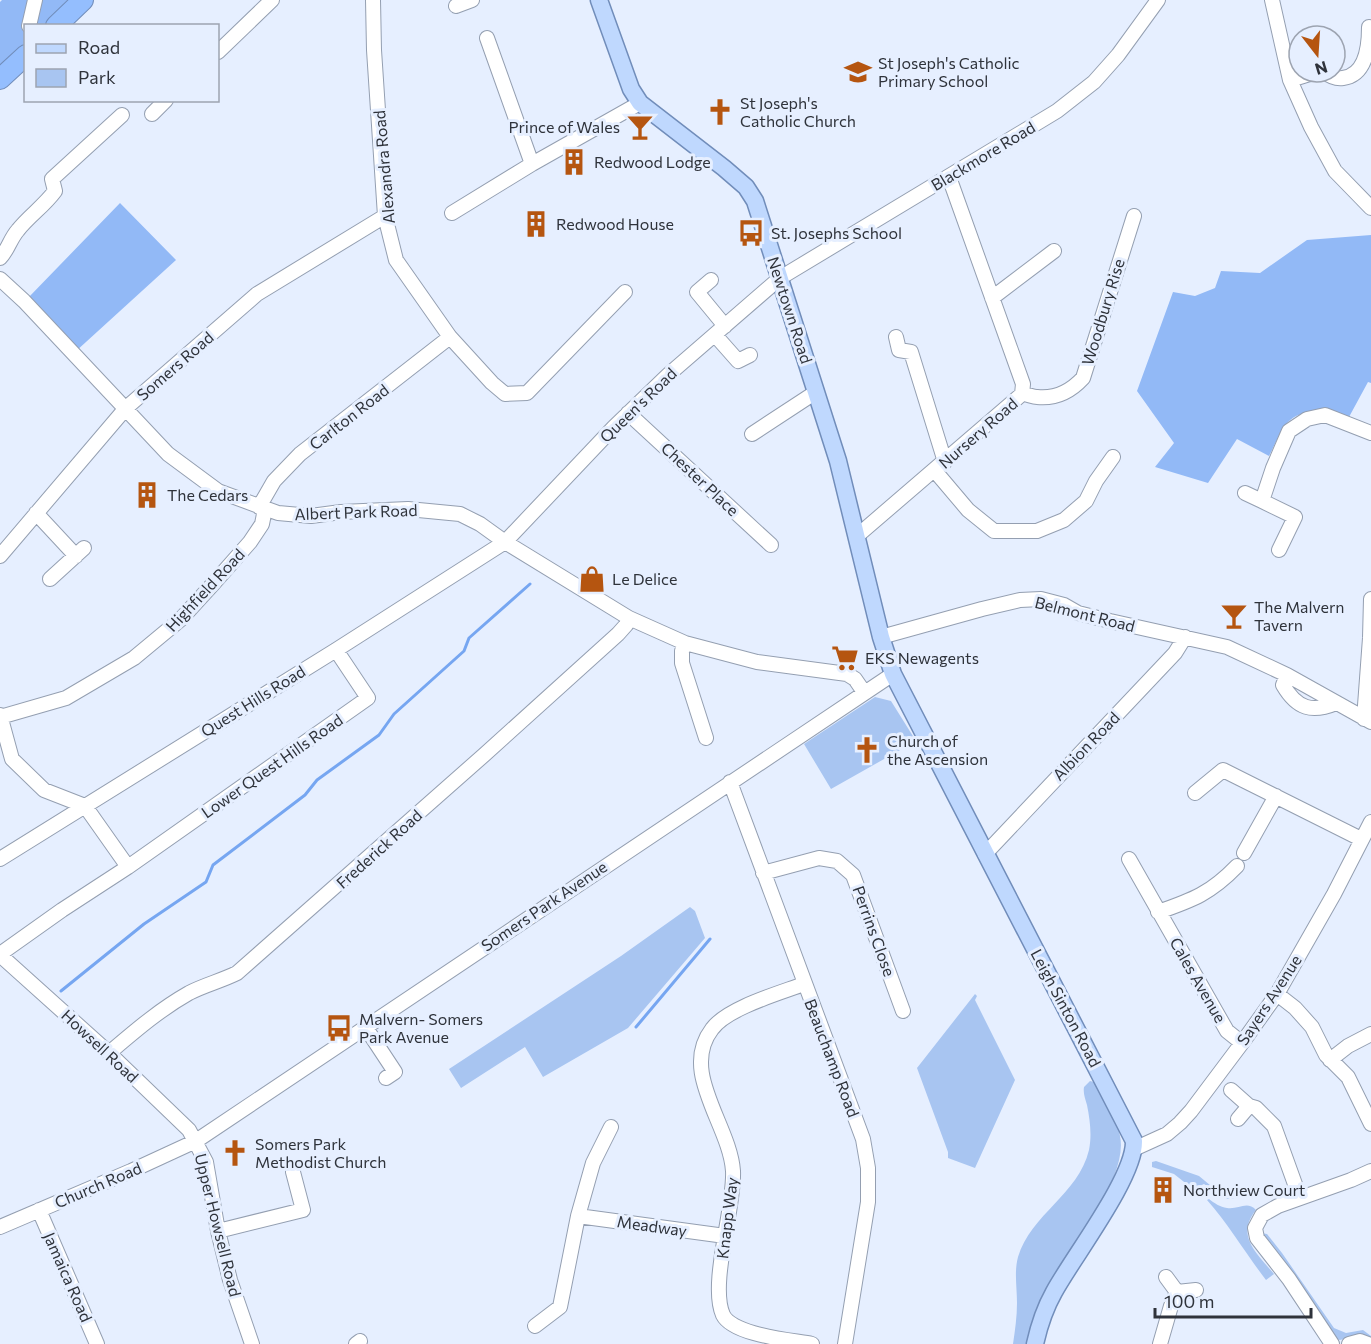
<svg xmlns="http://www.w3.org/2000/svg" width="1371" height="1344" viewBox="0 0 1371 1344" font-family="Commissioner,sans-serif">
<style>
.green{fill:#a8c5f1}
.forest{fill:#92b9f6}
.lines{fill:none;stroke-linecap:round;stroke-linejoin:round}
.stream{stroke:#76a6f1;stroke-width:3}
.minor-casing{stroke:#949fb1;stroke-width:16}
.major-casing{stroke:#718dba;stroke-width:19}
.highway-casing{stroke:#718dba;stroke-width:22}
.minor{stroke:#fff;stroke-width:14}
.major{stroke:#bfd8fe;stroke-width:16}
.highway{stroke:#94befe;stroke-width:20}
.labels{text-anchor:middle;stroke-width:6;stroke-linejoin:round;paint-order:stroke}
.poi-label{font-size:16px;fill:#2f333b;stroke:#e6efff;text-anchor:start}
.street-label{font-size:16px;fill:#2f333b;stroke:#e6efff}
</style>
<rect width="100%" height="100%" fill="#e6efff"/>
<!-- green -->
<path class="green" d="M875,697l16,4 25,40 -85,48 -27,-45z
M690,907l5,4 10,27 -77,90 -85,49 -18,-30 -64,41 -12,-19 172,-113z
M975,994l2,2 -2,4 40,80 -40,88 -27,-10v-6l-31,-84z
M1090,1081l4,1c9,16 23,35 26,54 8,39 -39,95 -58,128 -15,24 -29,52 -35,80h-14c2,-14 4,-27 4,-41 0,-16 -3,-31 1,-46 13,-43 60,-62 71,-107 3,-15 1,-30 -2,-45 -2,-7 -4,-12 -3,-18z
M1156,1161l43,15 23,19 12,4h-8l-22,-15 -11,5 -19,-15 -22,-7v-5z
M1209,1199c5,4 11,8 18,9 11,2 20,-8 29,2 -21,26 1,43 18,64l-8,6c-20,-26 -37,-55 -59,-80z
M1261,1233l6,1 15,19 52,75 12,5 17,-3 8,6v4l-13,-5 -18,5 -4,-1z"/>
<!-- forest -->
<path class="forest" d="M2,0h69l-20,25 -25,1 -1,22 -25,24v-70z
M120,203l56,57 -101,92 -47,-54z
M1371,235v148l-3,-1 -19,35c-19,-3 -45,-11 -61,5 -8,8 -13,23 -19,34l-32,-17 -29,44 -53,-16 19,-24 -37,-52 36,-99 22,4 20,-8 6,-17 39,2 47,-33z"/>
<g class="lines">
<!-- stream -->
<path class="stream" d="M61,991l83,-67 62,-42 7,-17 92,-70 12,-15 62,-45 15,-21 70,-63 5,-13 61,-54
M636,1027l74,-88"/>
<defs>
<path id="minor" d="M373,0l1,50 11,166 11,44 54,77 42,46 13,11 22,-1 98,-101
M1272,0l18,80 21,47 24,44 36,37
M456,6l16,-6
M29,26l6,-26
M487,38l45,126
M218,52l54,-52
M1325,72c6,5 11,7 18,6 23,-3 26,-32 26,-51
M1290,80l26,-8
M152,114l14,-14
M452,213l80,-49 108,-61
M0,258c8,-8 10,-19 18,-28 11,-14 26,-24 37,-39l-3,-12 70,-64
M0,279l24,22 144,153 50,37 60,22 33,3 30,-4 67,-3 52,5 20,10 25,18 124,76 56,25 72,19 90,12 8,5 9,13
M711,280l-14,12 28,34
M992,298l62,-47
M715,335l23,26 12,-6
M896,337l3,13 12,2 34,110
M1022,394c6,0 10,3 15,3 18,2 34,-6 46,-19l51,-162
M628,413l143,132
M752,434l64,-42
M935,471l33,39 26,21h43l27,-11 22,-19 10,-20 17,-24
M1245,493l17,8 11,-33 16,-37 18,-12 18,-4 46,18
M1262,501l33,16 -16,33
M259,507l15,-26 26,-27 150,-117
M36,513l40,43
M857,536l165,-142 1,-10 -74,-207
M0,556l126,-148 131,-114 128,-78
M50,579l34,-31
M881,637l101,-28 38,-9 21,-1 23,6 14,8 32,8 117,26 60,28 84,47
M685,643l-3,8v12l24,75
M1287,675l-4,10c14,24 29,28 53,18
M0,715l12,44 32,31 41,16 43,61
M0,717l66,-19 68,-40 47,-39 32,-35 37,-42 12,-18 3,-15
M1364,719l6,-81 1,-39
M730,782l133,357 5,29v34l-23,142
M1195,793l28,-23 138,69
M1244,853l32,-57
M985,854l190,-201 10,-16
M0,859l336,-209 169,-108 109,-115 54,-52 112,-97 277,-167 37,-29 24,-27 40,-55
M1129,859l98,172 15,12
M763,873l56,-15 18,3 16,14 50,136
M1158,912c35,-12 53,-19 79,-46
M0,954l62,-44 66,-43 240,-169 -32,-48
M0,955l109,98 80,77 17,32 12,69 12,49 22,64
M804,984c-24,9 -77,24 -92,45 -33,43 18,96 21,142 2,36 -24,113 -10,144 10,20 68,25 89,29
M1277,994l18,14 17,19 14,28 22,22 23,47
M366,1028l29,44 -9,6
M109,1053c26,-22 50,-43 80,-60 15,-8 32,-12 48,-20l247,-218 134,-121 8,-9 3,-7
M1330,1060l18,-14 23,-12
M1231,1090l18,16
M1238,1119l11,-13 7,2 18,18 26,72
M1134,1149l33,-15 13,-11 11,-12 51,-68 35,-49 57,-100 37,-72
M39,1210l58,134
M578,1216l15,-53 18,-36
M0,1227l131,-56 65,-30 697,-467
M218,1231l85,-21 -10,-38
M1177,1292l19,-2
M535,1326l25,-19 18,-91 147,20
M356,1344l4,-3
M1160,1344l11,-38 6,-14 -11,-15
M1332,1344l-43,-65 -32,-41 -2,-10 7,-13 16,-9 73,-26 20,-9
M1349,1344l11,-3 8,3"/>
<path id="major" d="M599,0l32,89 9,14 84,65 22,19 9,14 83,260 43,176 12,37 241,467c1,36 -61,116 -80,151 -9,16 -15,34 -19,52"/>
<path id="highway" d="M56,26l27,-26
M0,79l26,-24"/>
</defs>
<!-- minor casing -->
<use href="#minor" class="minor-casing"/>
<!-- major casing -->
<use href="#major" class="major-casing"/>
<!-- highway casing -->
<use href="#highway" class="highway-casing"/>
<!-- minor -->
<use href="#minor" class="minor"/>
<!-- major -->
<use href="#major" class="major"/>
<!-- highway -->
<use href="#highway" class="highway"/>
</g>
<!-- icons -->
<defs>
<symbol id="school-bare" viewBox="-9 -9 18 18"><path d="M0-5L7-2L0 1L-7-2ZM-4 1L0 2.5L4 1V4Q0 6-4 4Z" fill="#b55510" stroke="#e6efff" stroke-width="2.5" paint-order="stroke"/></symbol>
<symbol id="church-bare" viewBox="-9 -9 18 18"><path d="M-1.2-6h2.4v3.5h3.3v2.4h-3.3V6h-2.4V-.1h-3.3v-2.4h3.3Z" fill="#b55510" stroke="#e6efff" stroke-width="2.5" paint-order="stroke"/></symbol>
<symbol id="bar-bare" viewBox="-9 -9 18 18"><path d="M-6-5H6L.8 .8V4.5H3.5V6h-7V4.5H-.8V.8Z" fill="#b55510" stroke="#e6efff" stroke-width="2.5" paint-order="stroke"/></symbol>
<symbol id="building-bare" viewBox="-9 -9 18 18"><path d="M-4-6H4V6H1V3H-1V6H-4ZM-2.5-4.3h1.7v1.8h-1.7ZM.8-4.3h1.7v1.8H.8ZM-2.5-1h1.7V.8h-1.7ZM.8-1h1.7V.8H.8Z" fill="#b55510" stroke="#e6efff" stroke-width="2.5" paint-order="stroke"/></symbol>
<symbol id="bus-bare" viewBox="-9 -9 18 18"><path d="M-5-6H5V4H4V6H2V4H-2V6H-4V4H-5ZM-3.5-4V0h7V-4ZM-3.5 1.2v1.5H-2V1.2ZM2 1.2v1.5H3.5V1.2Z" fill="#b55510" stroke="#e6efff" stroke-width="2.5" paint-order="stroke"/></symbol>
<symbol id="shop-bare" viewBox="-9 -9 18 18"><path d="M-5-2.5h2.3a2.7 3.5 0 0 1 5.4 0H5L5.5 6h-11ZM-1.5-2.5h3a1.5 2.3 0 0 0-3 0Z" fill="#b55510" stroke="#e6efff" stroke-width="2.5" paint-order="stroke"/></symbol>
<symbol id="supermarket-bare" viewBox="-9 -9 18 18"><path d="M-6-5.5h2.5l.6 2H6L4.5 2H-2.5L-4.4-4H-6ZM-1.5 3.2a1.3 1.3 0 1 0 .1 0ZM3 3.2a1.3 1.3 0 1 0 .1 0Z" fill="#b55510" stroke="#e6efff" stroke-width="2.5" paint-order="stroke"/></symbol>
</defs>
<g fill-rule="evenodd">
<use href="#school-bare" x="839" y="53" width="38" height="38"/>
<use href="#church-bare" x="701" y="93" width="38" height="38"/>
<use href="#bar-bare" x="621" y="108" width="38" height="38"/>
<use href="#building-bare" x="555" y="143" width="38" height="38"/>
<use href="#building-bare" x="517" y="205" width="38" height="38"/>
<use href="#bus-bare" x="732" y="214" width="38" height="38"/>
<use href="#building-bare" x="128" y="476" width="38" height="38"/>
<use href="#shop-bare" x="573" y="560" width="38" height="38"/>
<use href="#bar-bare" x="1215" y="597" width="38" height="38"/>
<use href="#supermarket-bare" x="826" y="639" width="38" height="38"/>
<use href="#church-bare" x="848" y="731" width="38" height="38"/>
<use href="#bus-bare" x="320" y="1009" width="38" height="38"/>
<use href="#church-bare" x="216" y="1134" width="38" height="38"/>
<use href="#building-bare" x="1144" y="1171" width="38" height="38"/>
</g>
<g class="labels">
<!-- poi labels -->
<g class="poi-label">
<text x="878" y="69">St Joseph's Catholic<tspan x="878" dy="18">Primary School</tspan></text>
<text x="740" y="109">St Joseph's<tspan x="740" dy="18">Catholic Church</tspan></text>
<text x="620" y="133" text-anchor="end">Prince of Wales</text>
<text x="594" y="168">Redwood Lodge</text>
<text x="556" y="230">Redwood House</text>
<text x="771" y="239">St. Josephs School</text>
<text x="167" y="501">The Cedars</text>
<text x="612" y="585">Le Delice</text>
<text x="1254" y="613">The Malvern<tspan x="1254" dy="18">Tavern</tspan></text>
<text x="865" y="664">EKS Newagents</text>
<text x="887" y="747">Church of<tspan x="887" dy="18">the Ascension</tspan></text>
<text x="359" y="1025">Malvern- Somers<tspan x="359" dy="18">Park Avenue</tspan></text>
<text x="255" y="1150">Somers Park<tspan x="255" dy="18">Methodist Church</tspan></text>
<text x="1183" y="1196">Northview Court</text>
</g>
<!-- street labels -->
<g class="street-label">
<text transform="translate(983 156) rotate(-31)" y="6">Blackmore Road</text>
<text transform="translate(384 167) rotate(-95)" y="6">Alexandra Road</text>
<text transform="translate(790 310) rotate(72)" y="6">Newtown Road</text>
<text transform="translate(1103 312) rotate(-73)" y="6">Woodbury Rise</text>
<text transform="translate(175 366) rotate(-41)" y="6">Somers Road</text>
<text transform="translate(638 405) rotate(-44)" y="6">Queen's Road</text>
<text transform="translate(349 417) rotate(-38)" y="6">Carlton Road</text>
<text transform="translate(978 433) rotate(-41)" y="6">Nursery Road</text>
<text transform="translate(700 479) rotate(43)" y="6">Chester Place</text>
<text transform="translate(356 512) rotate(-2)" y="6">Albert Park Road</text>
<text transform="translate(205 590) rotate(-47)" y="6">Highfield Road</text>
<text transform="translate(1085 614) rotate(14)" y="6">Belmont Road</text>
<text transform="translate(253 701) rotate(-32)" y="6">Quest Hills Road</text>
<text transform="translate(1086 746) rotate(-46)" y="6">Albion Road</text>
<text transform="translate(272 766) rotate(-35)" y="6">Lower Quest Hills Road</text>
<text transform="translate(379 849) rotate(-42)" y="6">Frederick Road</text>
<text transform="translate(544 906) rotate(-34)" y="6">Somers Park Avenue</text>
<text transform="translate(874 931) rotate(70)" y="6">Perrins Close</text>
<text transform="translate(1198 980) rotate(60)" y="6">Cales Avenue</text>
<text transform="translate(1269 1000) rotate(-57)" y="6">Sayers Avenue</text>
<text transform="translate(1066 1008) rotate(62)" y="6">Leigh Sinton Road</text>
<text transform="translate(100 1046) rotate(43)" y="6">Howsell Road</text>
<text transform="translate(832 1058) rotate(69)" y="6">Beauchamp Road</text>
<text transform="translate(98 1185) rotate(-23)" y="6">Church Road</text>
<text transform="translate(727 1218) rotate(-83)" y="6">Knapp Way</text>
<text transform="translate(218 1225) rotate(76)" y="6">Upper Howsell Road</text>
<text transform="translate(652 1226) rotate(8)" y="6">Meadway</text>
<text transform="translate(68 1277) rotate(66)" y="6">Jamaica Road</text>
</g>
</g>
<!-- legend -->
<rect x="24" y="24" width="195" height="78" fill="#e6efff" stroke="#9da4b1" stroke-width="1.5"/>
<rect x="36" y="44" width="30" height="9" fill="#bfd8fe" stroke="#9da4b1" stroke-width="1.5"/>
<text x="78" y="54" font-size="18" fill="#2f333b">Road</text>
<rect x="36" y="69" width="30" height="18" fill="#a8c5f1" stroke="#9da4b1" stroke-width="1.5"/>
<text x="78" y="84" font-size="18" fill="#2f333b">Park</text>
<!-- north arrow -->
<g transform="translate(1317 54) rotate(163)"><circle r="28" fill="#e6efff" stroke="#9da4b1" stroke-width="1.5"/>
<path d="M0-4.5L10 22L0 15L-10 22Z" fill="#b55510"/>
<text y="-9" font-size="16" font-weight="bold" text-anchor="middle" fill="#2f333b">N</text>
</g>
<!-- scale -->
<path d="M1155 1308v9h156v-9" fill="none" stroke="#2f333b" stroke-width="3"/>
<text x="1164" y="1308" font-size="18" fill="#2f333b" stroke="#e6efff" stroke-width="4.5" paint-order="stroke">100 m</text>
</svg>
